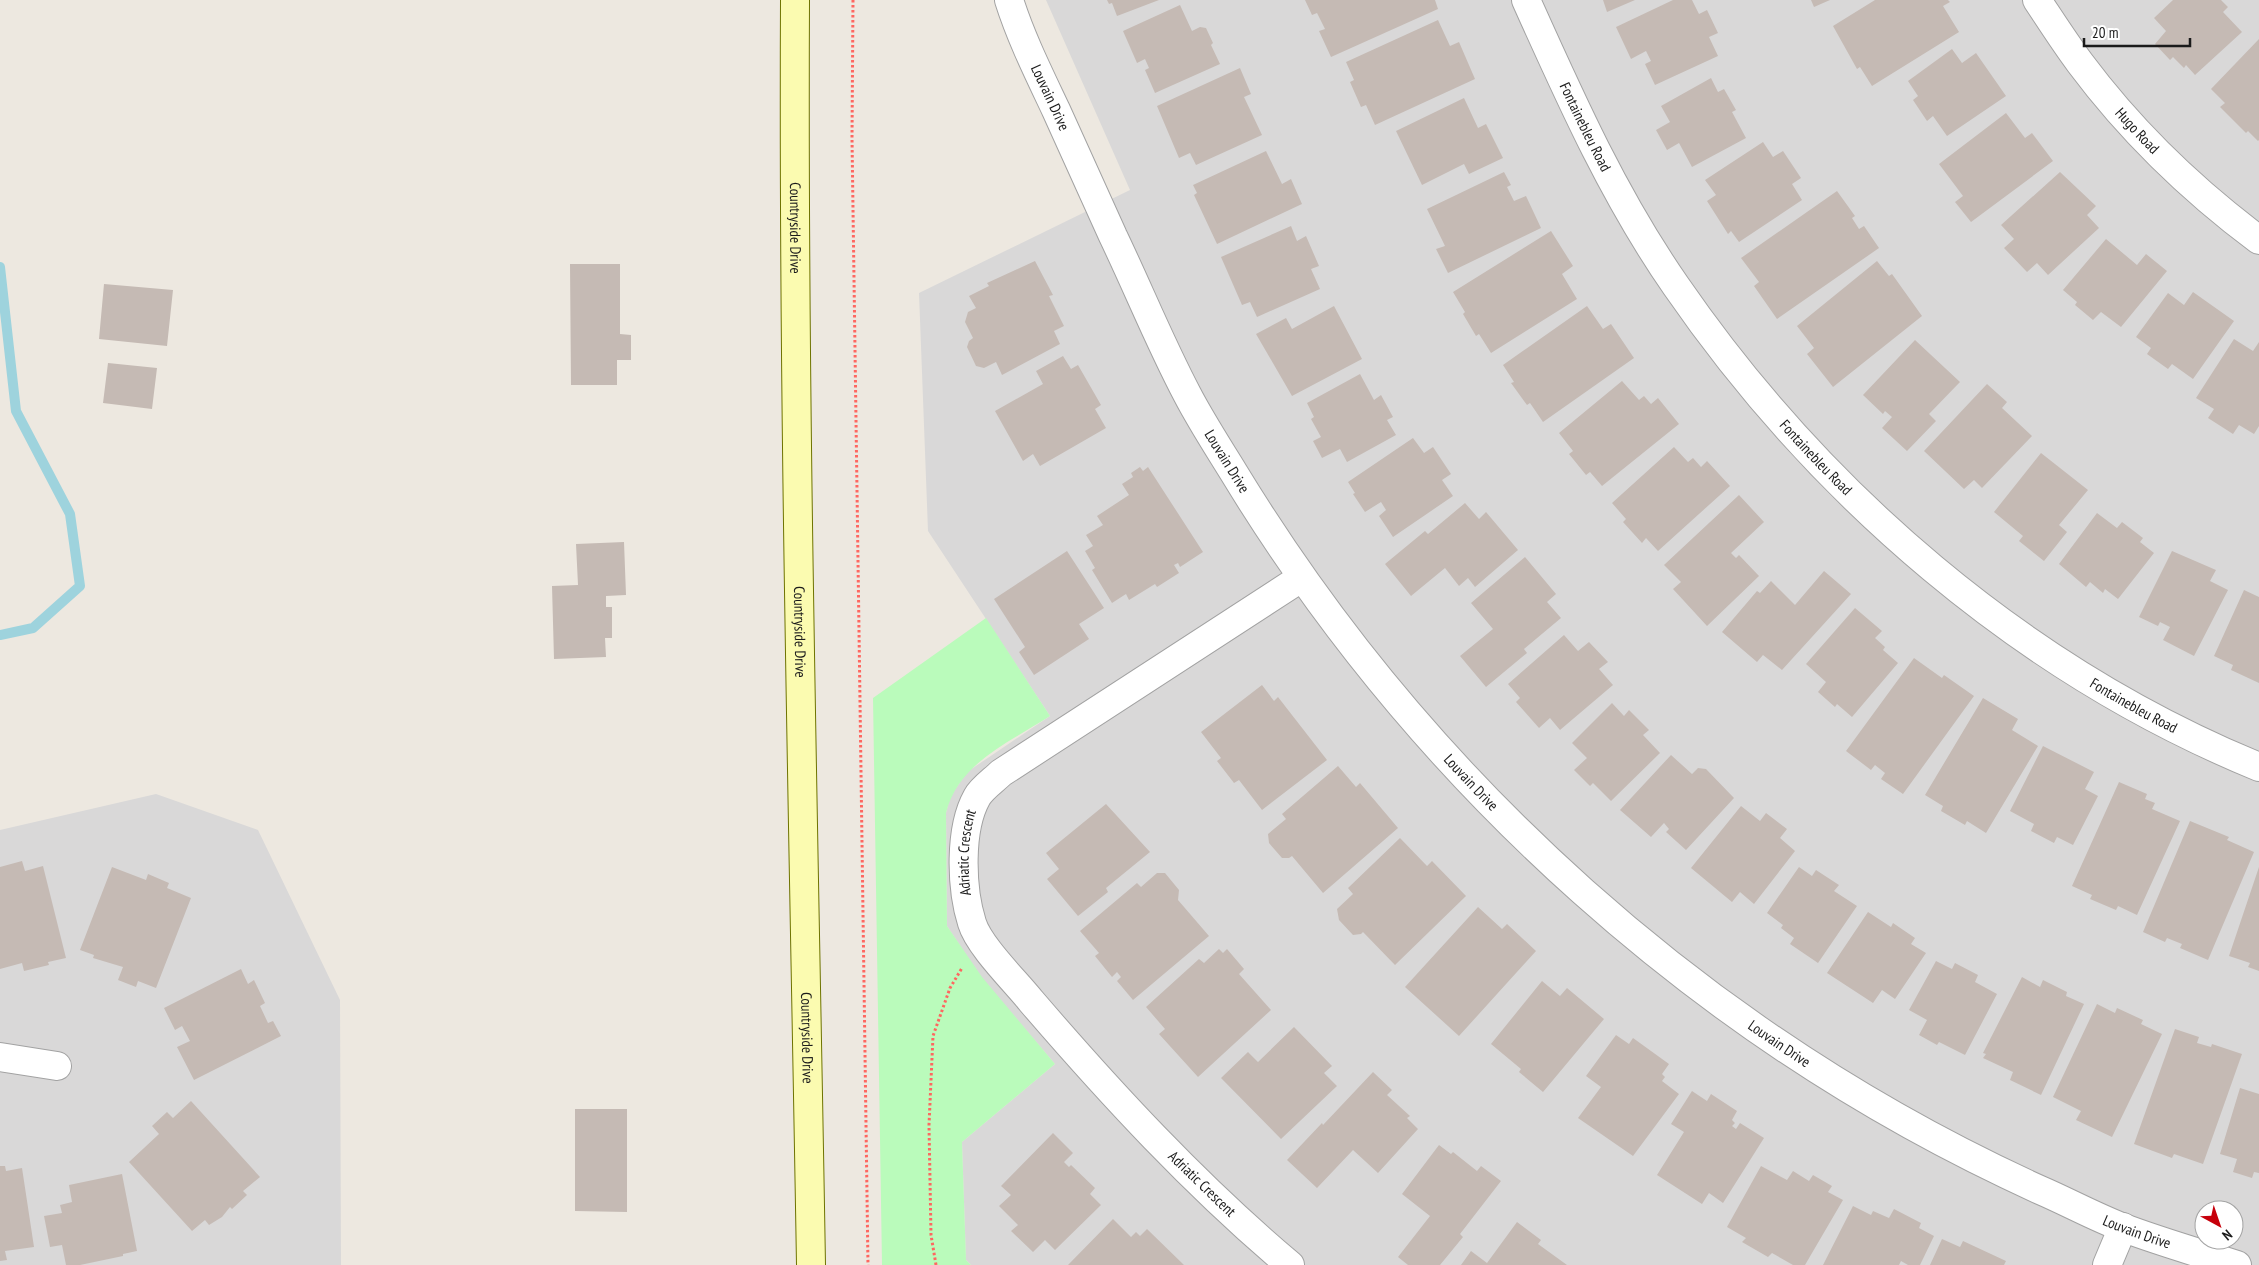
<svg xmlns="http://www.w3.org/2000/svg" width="2259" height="1265" viewBox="0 0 2259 1265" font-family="'PT Sans Narrow',sans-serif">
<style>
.residential{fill:#d9d8d8;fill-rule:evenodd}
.park{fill:#bafbbb}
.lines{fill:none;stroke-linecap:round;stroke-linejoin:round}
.stream{stroke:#9ed3dd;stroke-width:10}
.building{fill:#c5bab4}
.street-casing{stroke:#a2a2a2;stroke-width:30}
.secondary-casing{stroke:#6e7301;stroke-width:30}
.path{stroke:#fe6760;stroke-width:3;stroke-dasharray:2.5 2.5;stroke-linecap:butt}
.street{stroke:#fff;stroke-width:28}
.secondary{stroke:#fbfbb0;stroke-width:28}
.labels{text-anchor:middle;stroke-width:4;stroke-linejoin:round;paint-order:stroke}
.street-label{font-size:15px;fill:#1b1b1b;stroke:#fff}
</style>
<rect width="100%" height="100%" fill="#ede8e0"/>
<!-- residential -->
<path class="residential" d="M1046,0h1213v1265h-1288l-5,-5 -4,-118 93,-78 -74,-87 -34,-51 -1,-113 4,-16 17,-25 83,-56 -122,-185 -9,-238 211,-103zM2204,1210h30v30h-30z
M156,794l102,36 82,170 1,265h-341v-435z"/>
<!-- park -->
<path class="park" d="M986,618l64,98c-40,26 -92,47 -104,97l1,113 35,51 73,87 -93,78 4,118 5,5h-89l-9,-567z"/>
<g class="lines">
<!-- stream -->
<path class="stream" d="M0,267l16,144 54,103 10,72 -47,42 -33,7"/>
</g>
<!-- building -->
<path class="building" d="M1107,0h52l-42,16 -5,-13 -3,1z
M1305,0h130l3,9 -107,48 -12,-26 6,-2 -8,-16 -5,2z
M1603,0h32l-28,12z
M1673,0h19l7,14 8,-4 11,23 -9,4 9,19 -63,29 -10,-21 6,-3 -5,-10 -15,8 -15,-32z
M1811,0h19l-16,7z
M1875,0h73l2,2 -7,4 16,26 -87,54 -12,-19 -3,2 -24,-43z
M2173,0h48l7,7 -5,5 19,20 -47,43 -9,-10 -2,3 -11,-11 -3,3 -15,-16 11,-13 -12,-13z
M1180,5l12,26 8,-4 6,1 7,15 -2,2 9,19 -65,29 -10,-23 4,-2 -4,-9 -8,4 -14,-32z
M1438,20l12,26 9,-4 16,37 -100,46 -9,-20 -5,2 -11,-25 4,-2 -8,-18z
M2259,39v101l-1,1 -10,-10 -2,2 -26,-26 5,-4 -14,-14z
M1952,49l10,14 14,-10 30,43 -59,40 -14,-20 -6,5 -14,-21 5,-4 -10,-15z
M1240,68l11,26 -7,3 18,38 -66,30 -6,-12 -11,5 -22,-52z
M1711,78l7,14 6,-3 12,21 -4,2 14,26 -54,29 -13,-24 -12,7 -11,-20 14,-8 -9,-16z
M1464,98l14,30 8,-4 17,34 -34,16 -5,-10 -42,21 -26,-54z
M2006,113l19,25 7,-5 21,28 -82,61 -16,-20 8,-6 -24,-32z
M1763,142l10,15 10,-6 18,27 -9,6 10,16 -63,42 -8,-11 -3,3 -21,-33 9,-6 -11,-15z
M1266,151l16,33 9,-5 11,25 -85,40 -23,-49 3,-2 -4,-8z
M1504,172l7,13 -4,2 7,14 12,-5 15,32 -93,45 -12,-24 9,-3 -18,-37z
M2060,172l36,34 -9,9 12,13 -51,47 -11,-12 -10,9 -23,-24 10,-9 -13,-14z
M1837,191l18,25 -3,2 7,11 5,-3 15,22 -102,71 -23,-33 5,-4 -18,-24z
M1291,226l6,15 9,-5 13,30 -8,3 9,20 -63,28 -7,-15 -8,3 -21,-48z
M1551,231l22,35 -11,8 15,25 -86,54 -12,-19 -3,2 -13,-22 2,-2 -12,-20z
M2106,239l31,26 9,-11 21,17 -46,56 -20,-15 -8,8 -18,-15 2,-3 -14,-12z
M1035,261l18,34 -4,1 15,30 -10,5 6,13 -58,31 -6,-13 -12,6 -8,-2 -9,-19 2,-6 4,-3 -8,-16 3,-10 8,-4 -7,-12 20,-10 -2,-3z
M1877,261l12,15 3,-2 30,42 -89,71 -26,-33 7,-6 -17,-22z
M570,264h50v70l11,1v25h-14v25h-46z
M104,284l69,6 -6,56 -68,-7z
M2193,292l41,29 -41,58 -21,-15 -4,5 -21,-15 4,-6 -15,-11 32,-44 16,12z
M1334,306l28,53 -70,37 -36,-62 30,-16 6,11z
M1587,306l16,23 8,-5 23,34 -91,64 -13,-19 -3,2 -16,-22 3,-1 -11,-17z
M2234,339l19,12 6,-9v84l-5,8 -15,-9 -6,9 -25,-16 6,-9 -18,-11z
M1915,340l45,42 -31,32 7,7 -29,30 -25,-23 10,-11 -7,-6 -2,3 -20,-19z
M1063,356l8,13 7,-4 23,40 -6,4 11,19 -66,38 -7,-12 -10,7 -28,-50 48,-27 -7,-13z
M108,363l49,5 -5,41 -49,-6z
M1360,374l14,26 7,-5 12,22 -6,3 9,15 -49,27 -7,-13 -18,9 -9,-17 8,-4 -10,-18 3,-2 -7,-14z
M1622,381l17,19 5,-4 7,8 7,-6 21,26 -77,62 -12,-14 -4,3 -17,-21 4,-3 -14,-18z
M1987,384l20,18 -5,6 30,28 -50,52 -8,-8 -10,9 -40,-38z
M1413,438l11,15 9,-6 18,27 -9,6 11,16 -60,41 -14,-21 7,-6 -5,-8 -16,10 -12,-18 2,-1 -7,-11z
M1674,447l14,15 5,-4 8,9 6,-6 23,25 -72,65 -12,-13 -4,5 -19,-21 3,-3 -14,-16z
M2041,453l47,37 -29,35 8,7 -23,29 -25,-20 4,-5 -29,-24z
M1140,467l3,4 5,-4 55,85 -23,15 -2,-4 -4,2 5,8 -22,14 -2,-3 -26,16 -3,-6 -14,9 -20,-33 3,-2 -10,-17 8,-5 -7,-11 17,-10 -6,-9 32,-21 -7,-11 11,-7 -2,-4z
M1739,495l25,27 -33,31 5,5 3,-3 20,21 -52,50 -34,-37 8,-7 -17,-17z
M1465,503l14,16 7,-7 32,38 -43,37 -7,-9 -9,8 -14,-18 -34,28 -26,-32 40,-33 3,3z
M2097,513l20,15 5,-6 21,16 -3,4 14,11 -36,46 -13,-10 -2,4 -13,-11 -4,5 -27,-23z
M624,542l2,53 -20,1v11h6v31h-7l1,19 -52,2 -2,-73 26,-1 -2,-41z
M1067,551l37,57 -25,16 10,15 -55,36 -15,-23 6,-5 -31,-48z
M2172,551l44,19 -6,11 18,9 -34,66 -31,-16 7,-13 -10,-5 -2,4 -19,-9z
M1525,557l31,37 -9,8 14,16 -37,31 3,4 -41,34 -26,-31 33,-27 -22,-26z
M1824,571l27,23 -69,76 -19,-15 -6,7 -35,-30 35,-41 3,2 11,-12 24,24z
M2244,590l15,7v86l-28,-13 2,-5 -19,-9z
M1855,608l27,23 -7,7 10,9 -2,3 15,13 -46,54 -15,-13 -2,3 -17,-15 8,-10 -20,-18z
M1564,635l14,16 11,-9 19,20 -9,7 14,16 -53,45 -10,-12 -11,10 -23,-26 4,-4 -12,-14z
M1914,658l28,20 2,-3 30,21 -71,98 -22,-15 4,-6 -10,-8 -4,5 -25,-19z
M1262,685l12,16 4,-4 49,63 -65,50 -23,-30 -5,3 -17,-22 4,-3 -20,-26z
M1983,698l35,21 -6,11 26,16 -52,87 -19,-12 -2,4 -24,-14 2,-5 -18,-11z
M1612,703l12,13 5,-6 20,20 -6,5 17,18 -49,48 -18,-18 -3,3 -16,-16 13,-12 -15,-15z
M2043,746l51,26 -9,17 13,7 -25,49 -16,-8 -3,6 -23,-12 3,-7 -24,-13z
M1671,755l21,19 6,-6 8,1 28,29 -48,52 -20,-18 3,-3 -5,-6 -13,14 -31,-27z
M1338,766l18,21 4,-4 38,45 -75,65 -31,-37 -3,2h-7l-13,-15 -1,-9 18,-15 -4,-5z
M2119,782l28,12 -2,5 10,4 -3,6 28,12 -43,94 -19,-9 -2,4 -26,-11 2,-4 -20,-9z
M1106,804l44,48 -44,36 2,4 -30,24 -31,-37 12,-10 -13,-16z
M1741,806l19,15 6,-8 21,16 -7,9 15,13 -41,53 -14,-12 -8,10 -41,-34z
M2190,821l39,16 -2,3 27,12 -46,108 -28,-12 2,-4 -15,-6 -2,4 -22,-10z
M1400,838l27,28 5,-5 34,35 -71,69 -32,-33 -2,2 -8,1 -14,-15 -2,-11 16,-15 -5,-6z
M22,861l3,10 18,-5 23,92 -18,4 1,3 -25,6 -2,-8 -22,6v-102z
M112,867l34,13 2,-6 21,9 -2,5 24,10 -35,90 -18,-7 -2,6 -18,-7 5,-13 -30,-9 1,-3 -14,-5z
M1799,867l13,9 4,-6 23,15 -5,6 23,15 -39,57 -28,-19 4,-6 -13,-10 2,-3 -16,-12z
M2259,867v104l-11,-4 2,-4 -21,-7z
M1157,873h8l14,17 -1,10 31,36 -76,64 -16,-19 4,-4 -4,-5 -5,5 -17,-21 4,-3 -19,-22 57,-48 4,4z
M1478,907l24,22 5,-5 29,27 -77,85 -54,-49z
M1868,912l23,15 2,-4 22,15 -4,6 15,9 -31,46 -13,-9 -9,13 -46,-30z
M1219,949l4,4 4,-4 17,20 -5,5 32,36 -73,67 -39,-43 6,-5 -19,-22 53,-48 5,4z
M1936,961l16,8 3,-6 23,12 -3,7 22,12 -32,61 -26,-13 -2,3 -18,-10 8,-15 -18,-10z
M241,969l7,15 6,-4 11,23 -5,3 8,17 5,-2 8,15 -87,44 -17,-33 13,-6 -8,-15 -7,4 -11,-22z
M2022,977l18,10 3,-7 24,12 -1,4 18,8 -43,91 -31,-15 3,-8 -30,-14 3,-4 -3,-1z
M1542,981l18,15 7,-8 37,31 -61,73 -24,-20 2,-3 -30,-25z
M2097,1004l18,9 2,-5 26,12 -2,4 21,10 -50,103 -36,-17 5,-9 -28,-14z
M1294,1027l38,39 -8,7 13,13 -56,53 -60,-61 27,-26 10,10z
M2175,1029l24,8 -2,6 14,4 1,-3 30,10 -39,110 -29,-10 -2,4 -38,-14z
M1616,1035l13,9 4,-6 36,26 -7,10 3,3 -3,4 17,13 -46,62 -55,-38 23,-31 -15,-11z
M1373,1072l19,18 -5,5 23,21 -3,2 11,11 -40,44 -25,-23 -36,38 -30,-28 35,-37 1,2z
M2240,1088l19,6v79l-5,-1 -2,6 -19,-6 4,-13 -17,-5z
M1692,1091l15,10 4,-7 26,17 -5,9 3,3 -3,3 4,3 4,-6 24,15 -41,65 -14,-10 -7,11 -45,-29 27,-43 -13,-8z
M191,1101l69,76 -17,14 4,4 -15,14 -2,-2 -8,10 -13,8 -4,-5 -13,11 -63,-69 30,-28 -7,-8 15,-14 6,6z
M575,1109h52v103l-52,-1z
M1053,1133l20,20 -9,9 5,5 2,-2 24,23 -5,6 11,11 -46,45 -10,-10 -12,12 -22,-21 7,-6 -19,-19 12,-11 -10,-9z
M1439,1145l12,9 2,-2 24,19 4,-5 20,15 -41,53 3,3 -23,28h-32l-10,-8 32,-41 -28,-22z
M0,1166h5l1,5 16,-3 12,79 -29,4 2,9 -7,1z
M1761,1166l26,14 6,-9 16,10 4,-6 19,11 -4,6 15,8 -38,65h-12l-21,-12 -4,4 -26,-15 4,-4 -19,-11z
M122,1174l15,77 -14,3v2l-43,9h-14l-4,-20 -12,2 -6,-31 18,-3 -2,-8 12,-3 -3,-17z
M1853,1206l18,9 2,-4 16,7 5,-9 27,14 -2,5 15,8 -14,29h-12l-7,-4 -2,4h-76z
M1113,1219l18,18 5,-5 4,4 7,-7 37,36h-116z
M1517,1222l24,18 -3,4 29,21h-106l10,-14 16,12z
M1942,1239l18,8 3,-6 43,20 -2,4h-74z"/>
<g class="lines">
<defs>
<g id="street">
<path id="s1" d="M1009,0c12,38 30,74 47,110 19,42 38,84 57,126 25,52 47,107 74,158 14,27 31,53 47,79 190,312 473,566 806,717 28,12 55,27 84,38 37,14 76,25 113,37"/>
<path id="s2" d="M1526,0c44,98 88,197 150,286 144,209 347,384 583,481"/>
<path id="s3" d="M2037,0c14,21 28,43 43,63 50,67 112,127 179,177"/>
<path d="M0,1057l57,9"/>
<path id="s4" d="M1290,1265c-94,-79 -179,-171 -259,-264 -16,-20 -52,-55 -59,-78 -11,-35 -13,-94 5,-126 5,-9 17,-17 24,-24l300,-195"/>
<path d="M2107,1265l16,-38"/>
</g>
<g id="secondary">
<path id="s5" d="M795,0c-2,422 9,843 16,1265"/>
</g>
</defs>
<!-- street casing -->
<use href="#street" class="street-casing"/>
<!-- secondary casing -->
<use href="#secondary" class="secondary-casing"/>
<!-- path -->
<path class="path" d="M853,0l-1,138 16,1127
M936,1265l-5,-30 -2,-110 4,-89 17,-48 12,-20"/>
<!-- street -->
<use href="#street" class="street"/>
<!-- secondary -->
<use href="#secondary" class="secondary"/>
</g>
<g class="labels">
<!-- street labels -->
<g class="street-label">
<text dy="5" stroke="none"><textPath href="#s1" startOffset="106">Louvain Drive</textPath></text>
<text dy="5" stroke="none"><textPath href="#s2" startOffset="140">Fontainebleu Road</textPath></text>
<text dy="5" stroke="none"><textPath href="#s3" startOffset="165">Hugo Road</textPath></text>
<text dy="5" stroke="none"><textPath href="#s5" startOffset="228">Countryside Drive</textPath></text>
<text dy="5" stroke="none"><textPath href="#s2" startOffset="545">Fontainebleu Road</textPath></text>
<text dy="5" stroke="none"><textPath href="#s1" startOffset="511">Louvain Drive</textPath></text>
<text dy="5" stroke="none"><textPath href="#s5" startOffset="632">Countryside Drive</textPath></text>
<text dy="5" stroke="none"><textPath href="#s2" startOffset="950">Fontainebleu Road</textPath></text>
<text dy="5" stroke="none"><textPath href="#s1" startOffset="915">Louvain Drive</textPath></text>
<text dy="5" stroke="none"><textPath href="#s4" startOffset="540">Adriatic Crescent</textPath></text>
<text dy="5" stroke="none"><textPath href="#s5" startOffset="1038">Countryside Drive</textPath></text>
<text dy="5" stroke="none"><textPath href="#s1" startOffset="1320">Louvain Drive</textPath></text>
<text transform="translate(1202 1184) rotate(44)" y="5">Adriatic Crescent</text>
<text dy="5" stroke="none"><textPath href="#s1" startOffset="1725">Louvain Drive</textPath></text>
</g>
</g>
<!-- north arrow -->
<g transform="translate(2219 1225) rotate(140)"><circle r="24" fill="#ffffff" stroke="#a4a4a4"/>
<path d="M0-4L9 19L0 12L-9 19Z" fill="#c7000b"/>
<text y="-8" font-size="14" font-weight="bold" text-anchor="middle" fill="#1b1b1b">N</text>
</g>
<!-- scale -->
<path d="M2084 38v8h106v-8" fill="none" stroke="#1b1b1b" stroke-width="2.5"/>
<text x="2092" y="38" font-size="15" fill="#1b1b1b" stroke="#ffffff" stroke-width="4" paint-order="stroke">20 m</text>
</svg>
